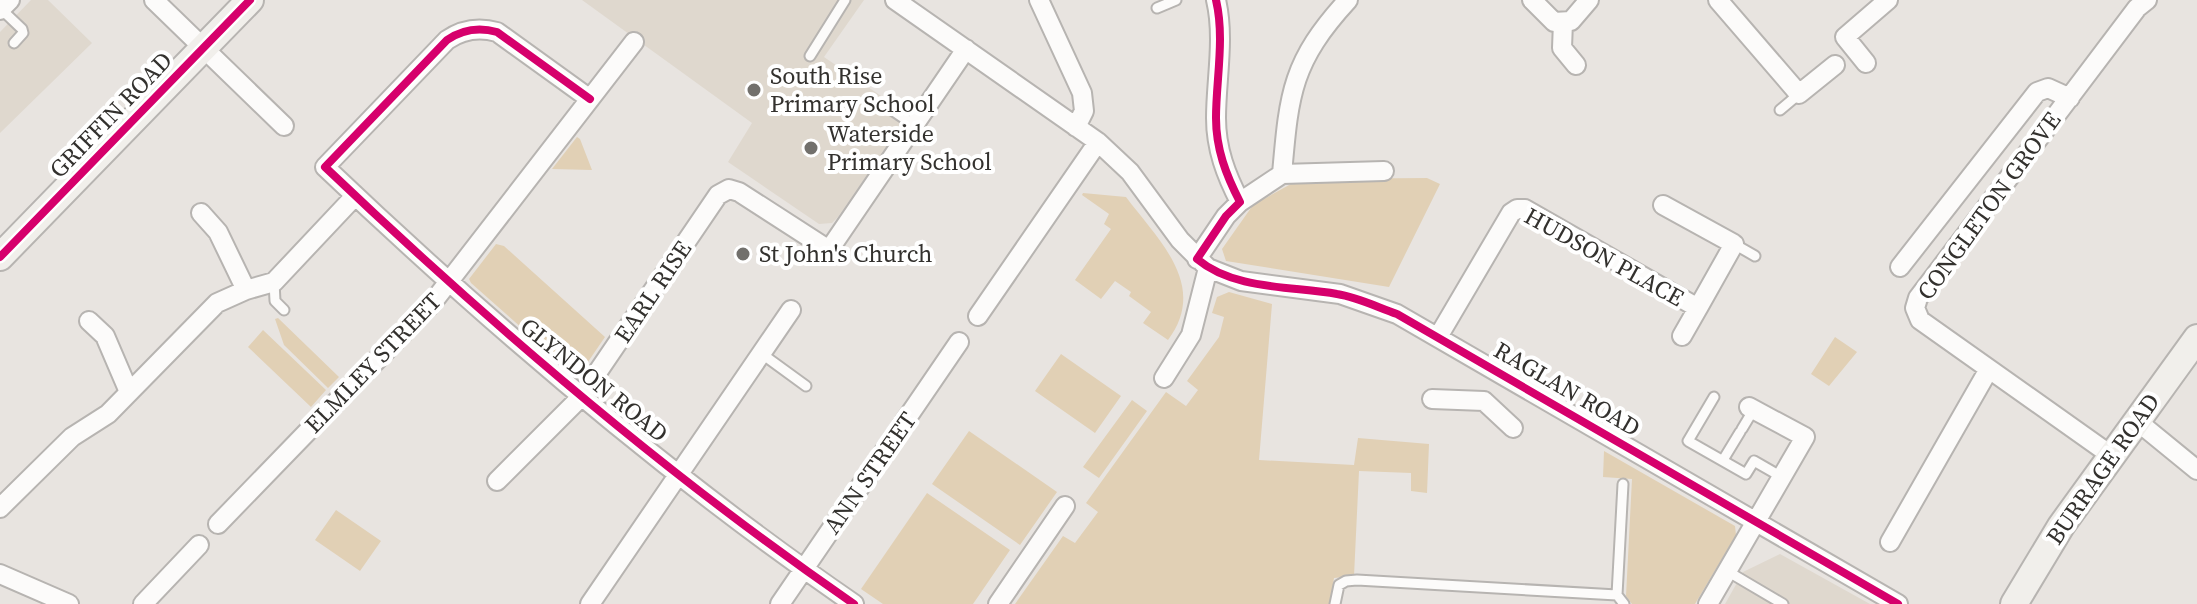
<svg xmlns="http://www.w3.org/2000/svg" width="2197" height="604" viewBox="0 0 2197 604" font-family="'Source Serif 4',serif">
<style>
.built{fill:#dfd8ce}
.green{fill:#e1d0b5}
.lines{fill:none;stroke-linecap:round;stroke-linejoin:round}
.lane-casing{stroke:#b7b4b1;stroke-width:13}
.street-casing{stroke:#b7b4b1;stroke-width:22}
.secondary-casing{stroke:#b7b4b1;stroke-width:30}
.lane{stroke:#fcfbfa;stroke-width:9}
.street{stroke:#fcfbfa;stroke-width:18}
.secondary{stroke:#f1efeb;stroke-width:26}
.cycleway-casing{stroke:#fff;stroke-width:13}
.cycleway{stroke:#d6006c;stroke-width:8}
.poi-dot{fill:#72706c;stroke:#fff;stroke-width:3}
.labels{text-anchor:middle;stroke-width:8;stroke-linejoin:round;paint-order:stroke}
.poi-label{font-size:24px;fill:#33312e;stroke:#fff;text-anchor:start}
.street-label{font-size:24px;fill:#33312e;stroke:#fff}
</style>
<rect width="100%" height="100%" fill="#e8e4e0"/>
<!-- built -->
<path class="built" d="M31,0h17l44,43 -92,90v-101z
M582,0h282l-40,57 85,58 -71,102 -6,6 -13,1 -91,-62 24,-39z
M1780,554l90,50h-145l18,-32z"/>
<!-- green -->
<path class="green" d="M577,137l3,2 12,31 -40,-1z
M1427,178l13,6 -51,103 -163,-26 -4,-12 31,-44 47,-26z
M1083,193l43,4c32,43 83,88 42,143l-25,-17 8,-11 -22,-16 2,-4 -16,-11 -14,18 -26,-19 36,-51 -7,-5 5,-10 -27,-19z
M496,244l8,2 101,91 -26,38 -5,-1 -103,-91 -2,-4z
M1229,292l43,12 -13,156 95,5 4,-27 71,6 -2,49 -16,-2v-18l-52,-2 -5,105 -20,2 -4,26h-315l48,-68 12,7 23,-31 -12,-9 80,-111 20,14 12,-16 -11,-9 32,-44 5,-20 -12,-4 5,-16z
M278,318l61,59 -11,11 -44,-43 -9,-26z
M263,330l63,60 -15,17 -63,-60z
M1835,337l22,15 -28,34 -18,-12z
M1061,354l60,42 -26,37 -60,-42z
M1132,400l15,11 -48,67 -16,-11z
M969,431l88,61 -37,53 -88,-61z
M1604,451l131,75 1,9 -41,69h-63l-6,-8 6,-117 -29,-2z
M927,493l83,57 -37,54h-90l-22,-15z
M336,510l45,31 -21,30 -45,-31z"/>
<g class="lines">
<defs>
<path id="lane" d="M1157,8l19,-8
M1,9l21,20 1,4 -9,10
M810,56l35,-56
M886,106l28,19
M1780,110l19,-16
M1734,244l21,12
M274,282l1,19 9,9
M762,354l44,32
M1714,397l-26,44 58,33 8,-13 28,16
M1742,429l12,-20
M1723,460l17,-28
M1623,484l-6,111 7,9
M1727,571l56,33
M1335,604l4,-19 7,-4 11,-1 260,15"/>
<path id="street" d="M154,0l130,126
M895,0l203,142 32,30 50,68 28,28 33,13 99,13 57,20 501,290
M1039,0l43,93 2,18 -8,16
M1216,0c9,38 0,80 0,118 0,31 10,57 24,84
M1532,0l22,22 17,-1 18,-21
M1718,0l81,94 36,-29
M0,10l10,-10
M1563,22l-1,26 14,17
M1866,63l-21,-26 43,-37
M590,99l-93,-67c-18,-5 -34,-3 -50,8l-122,127c166,158 340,307 529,437
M1282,174c7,-80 9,-112 66,-174
M201,213l17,19 28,58
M1197,259l29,-43 14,-14 42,-28 102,-3
M1900,267l137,-175 11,-4 22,10
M978,316l120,-174
M89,321l16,15 24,56
M1682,336l16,-28
M1438,337l73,-124 6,-4h8l173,99 36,-64 -71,-39
M1164,378l27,-43 17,-67
M1432,399l52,2
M1484,401l29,27
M2137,421l60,49
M2112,456l-192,-136 -5,-12 3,-10 219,-290 10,-8
M497,481l83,-83 138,-203 11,-6 10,3 90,58 137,-201
M0,508l72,-71 36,-23 109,-111 29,-13 28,-8 81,-86
M218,524l215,-222 201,-260
M1890,542l99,-173
M0,574l69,30
M143,604l56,-59
M590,604l201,-294
M780,604l179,-262
M998,604l67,-98
M1708,604l97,-167 -56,-30"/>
<path id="secondary" d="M0,257l250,-257
M2014,604l47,-78 136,-188"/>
</defs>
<!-- lane casing -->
<use href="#lane" class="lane-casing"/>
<!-- street casing -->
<use href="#street" class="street-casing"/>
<!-- secondary casing -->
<use href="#secondary" class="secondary-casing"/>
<!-- lane -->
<use href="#lane" class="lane"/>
<!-- street -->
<use href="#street" class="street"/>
<!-- secondary -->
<use href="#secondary" class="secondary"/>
<defs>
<path id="cycleway" d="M1216,0c9,38 0,80 0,118 0,31 10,57 24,84l-14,14 -29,43c37,31 94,27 140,35 20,3 40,13 60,20l501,290
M590,99l-93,-67c-18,-5 -34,-3 -50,8l-122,127c166,158 340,307 529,437
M0,257l250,-257"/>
</defs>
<!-- cycleway casing -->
<use href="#cycleway" class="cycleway-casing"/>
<!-- cycleway -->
<use href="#cycleway" class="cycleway"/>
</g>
<!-- markers -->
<g class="poi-dot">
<circle cx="754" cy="90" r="8"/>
<circle cx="811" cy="148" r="8"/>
<circle cx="743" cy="254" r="8"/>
</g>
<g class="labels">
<!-- poi labels -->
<g class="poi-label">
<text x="770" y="84">South Rise<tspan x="770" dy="28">Primary School</tspan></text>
<text x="827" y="142">Waterside<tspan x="827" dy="28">Primary School</tspan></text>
<text x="759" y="262">St John's Church</text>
</g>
<!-- street labels -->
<g class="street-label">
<text transform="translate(111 115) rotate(-46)" y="8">GRIFFIN ROAD</text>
<text transform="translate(1989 206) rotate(-54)" y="8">CONGLETON GROVE</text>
<text transform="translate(1604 257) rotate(29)" y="8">HUDSON PLACE</text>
<text transform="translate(653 292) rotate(-56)" y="8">EARL RISE</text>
<text transform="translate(373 363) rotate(-46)" y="8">ELMLEY STREET</text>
<text transform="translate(594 380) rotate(39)" y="8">GLYNDON ROAD</text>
<text transform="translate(1567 389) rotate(30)" y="8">RAGLAN ROAD</text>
<text transform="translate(2103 469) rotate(-55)" y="8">BURRAGE ROAD</text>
<text transform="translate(870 473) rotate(-55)" y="8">ANN STREET</text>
</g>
</g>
</svg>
